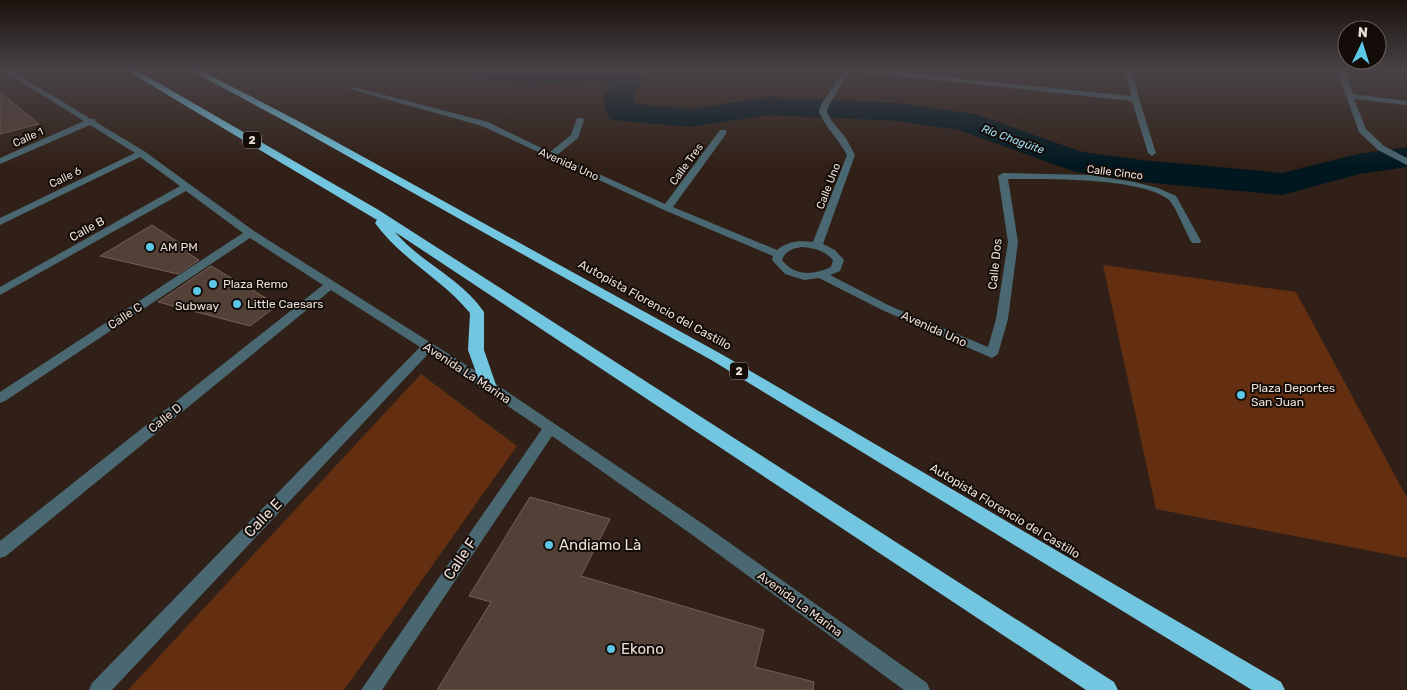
<svg xmlns="http://www.w3.org/2000/svg" width="1407" height="690" viewBox="0 0 1407 690" font-family="Rubik,sans-serif">
<style>
.green{fill:#642f10}
.lines{fill:none;stroke-linecap:round;stroke-linejoin:round}
.river{fill:#00171f;fill-rule:evenodd}
.building{fill:#534037;stroke:#756056}
.minor{fill:#496872;fill-rule:evenodd}
.highway{fill:#73c6e0;fill-rule:evenodd}
.poi-dot{fill:#5cc7e7;stroke:#140c08;stroke-width:2}
.labels{text-anchor:middle;stroke-width:4;stroke-linejoin:round;paint-order:stroke}
.far-street-label{font-size:11px;fill:#eaded8;stroke:#140c08}
.far-water-label{font-size:11px;font-style:italic;fill:#a0e1f6;stroke:#140c08}
.shield{fill:#140c08;stroke:#aa9f9a;stroke-width:1}
.shield-label{font-size:11px;font-weight:bold;fill:#eaded8}
.street-label{font-size:12px;fill:#eaded8;stroke:#140c08}
.poi-label{font-size:12px;fill:#eaded8;stroke:#140c08;text-anchor:start}
.near-street-label{font-size:15px;fill:#eaded8;stroke:#140c08}
.near-poi-label{font-size:15px;fill:#eaded8;stroke:#140c08;text-anchor:start}
</style>
<rect width="100%" height="100%" fill="#312017"/>
<!-- green -->
<path class="green" d="M1103,265l193,27 111,206v60l-251,-49z
M421,374l96,72 -173,244h-216z"/>
<g class="lines">
<!-- river -->
<path class="river" d="M466,70h152l21,5 4,6 -9,14 1,9 56,5 78,-12 128,6 78,11 107,38 60,8 140,13 76,-19 49,-7v20l-47,7 -78,21 -140,-13 -66,-10 -118,-42 -61,-9 -128,-6 -78,12 -70,-6 -11,-2 -4,-7 -2,-17 7,-10 -10,-3 -73,3 -58,-9z"/>
</g>
<!-- building -->
<path class="building" d="M0,92l39,32 -39,10z
M152,225l40,26 -4,2 11,7 -21,14 -78,-18z
M211,266l67,39 -28,21 -92,-24z
M530,497l80,22 -29,57 183,54 -9,37 59,15 -1,8h-376l54,-88 -22,-6z"/>
<g class="lines">
<!-- minor -->
<path class="minor" d="M2,70h8l81,49h4l1,3 48,29 110,80 239,151 210,142 224,159 3,7h-26l-213,-156 -139,-98 -170,254h-21l181,-261 -113,-76 -317,337h-23l3,-7 328,-336 -89,-57 -325,266 -6,2v-17l323,-256 -73,-47 -245,163 -5,2v-11l243,-159 -57,-42 -186,104v-8l180,-101 -40,-29 -140,68v-7l135,-65 -45,-28 -90,39v-6l84,-37z
M844,70h7l-22,35 -2,7 4,8 15,18 9,17 -32,89 12,6 9,10 -4,11 -10,4 60,31 98,41 8,-28 12,-77 -10,-66 5,-3 87,2 44,7 24,6 18,8 25,45 -1,2h-8c-6,-9 -17,-39 -24,-44 -30,-22 -122,-20 -160,-20l10,63 -10,77 -10,35 -6,4 -110,-48 -63,-32 -15,2 -19,-6 -13,-14 1,-4 -109,-46 -182,-84 -132,-37 4,-2 134,35 62,30 21,-17 6,-17h6l1,2 -6,18 -21,17 108,49 55,-74h6v4l-53,73 104,43c10,-9 23,-10 36,-8l34,-87c-8,-15 -21,-27 -28,-43l2,-7zM801,247c13,1 23,3 32,13l-2,7c-17,8 -36,10 -49,-7 3,-9 10,-11 19,-13z
M857,70h21l253,26 -6,-26h7l7,29 17,54 -4,3 -4,-3 -16,-52 -271,-29z
M1337,70h7l9,24 54,7v4l-53,-6 12,30 18,17 23,12v7l-29,-15 -19,-18z"/>
<!-- highway -->
<path class="highway" d="M126,70h10l241,139 737,473 4,8h-32l-691,-458c26,31 66,46 89,80v38l12,35 -2,4 -6,1 -6,-1 -14,-39 2,-37c-28,-34 -69,-54 -95,-90l2,-3z
M190,70h10l100,52 423,233 558,327 4,8h-33l-539,-329 -419,-235z"/>
</g>
<!-- sky -->
<linearGradient id="sky" x2="0" y2="1"><stop stop-color="#1b120d"/><stop offset="0.42" stop-color="#484247"/><stop offset="1" stop-color="#484247" stop-opacity="0"/></linearGradient>
<rect width="1407" height="166" fill="url(#sky)"/>
<!-- markers -->
<g class="poi-dot">
<circle cx="150" cy="247" r="5"/>
<circle cx="213" cy="284" r="5"/>
<circle cx="197" cy="291" r="5"/>
<circle cx="237" cy="304" r="5"/>
<circle cx="1241" cy="395" r="5"/>
<circle cx="549" cy="545" r="5"/>
<circle cx="611" cy="649" r="5"/>
</g>
<g class="labels">
<!-- far-street labels -->
<g class="far-street-label">
<text transform="translate(28 137) rotate(-24)" y="4">Calle 1</text>
<text transform="translate(569 164) rotate(24)" y="4">Avenida Uno</text>
<text transform="translate(686 164) rotate(-54)" y="4">Calle Tres</text>
<text transform="translate(1115 172) rotate(7)" y="4">Calle Cinco</text>
<text transform="translate(65 177) rotate(-26)" y="4">Calle 6</text>
<text transform="translate(828 186) rotate(-69)" y="4">Calle Uno</text>
</g>
<!-- far-water labels -->
<g class="far-water-label">
<text transform="translate(1013 139) rotate(20)" y="4">Río Chagüite</text>
</g>
<!-- shield labels -->
<g class="shield">
<rect x="243" y="131.5" width="18" height="17" rx="4"/>
<rect x="730" y="362.5" width="18" height="17" rx="4"/>
</g>
<g class="shield-label">
<text x="252" y="144">2</text>
<text x="739" y="375">2</text>
</g>
<!-- street labels -->
<g class="street-label">
<text transform="translate(87 229) rotate(-29)" y="4">Calle B</text>
<text transform="translate(995 264) rotate(-84)" y="4">Calle Dos</text>
<text transform="translate(655 305) rotate(29)" y="4">Autopista Florencio del Castillo</text>
<text transform="translate(125 316) rotate(-33)" y="4">Calle C</text>
<text transform="translate(934 329) rotate(24)" y="4">Avenida Uno</text>
<text transform="translate(467 373) rotate(33)" y="4">Avenida La Marina</text>
<text transform="translate(165 418) rotate(-39)" y="4">Calle D</text>
<text transform="translate(1005 511) rotate(31)" y="4">Autopista Florencio del Castillo</text>
<text transform="translate(800 604) rotate(36)" y="4">Avenida La Marina</text>
</g>
<!-- poi labels -->
<g class="poi-label">
<text x="160" y="251">AM PM</text>
<text x="223" y="288">Plaza Remo</text>
<text x="247" y="308">Little Caesars</text>
<text x="197" y="310" text-anchor="middle">Subway</text>
<text x="1251" y="392">Plaza Deportes<tspan x="1251" dy="14">San Juan</tspan></text>
</g>
<!-- near-street labels -->
<g class="near-street-label">
<text transform="translate(263 518) rotate(-46)" y="5">Calle E</text>
<text transform="translate(460 559) rotate(-56)" y="5">Calle F</text>
</g>
<!-- near-poi labels -->
<g class="near-poi-label">
<text x="559" y="550">Andiamo Là</text>
<text x="621" y="654">Ekono</text>
</g>
</g>
<!-- north arrow -->
<g transform="translate(1362 45) rotate(4)"><circle r="24" fill="#140c08" stroke="#6a605b"/>
<path d="M0-4L9 19L0 12L-9 19Z" fill="#5cc7e7"/>
<text y="-8" font-size="14" font-weight="bold" text-anchor="middle" fill="#eaded8">N</text>
</g>
</svg>
